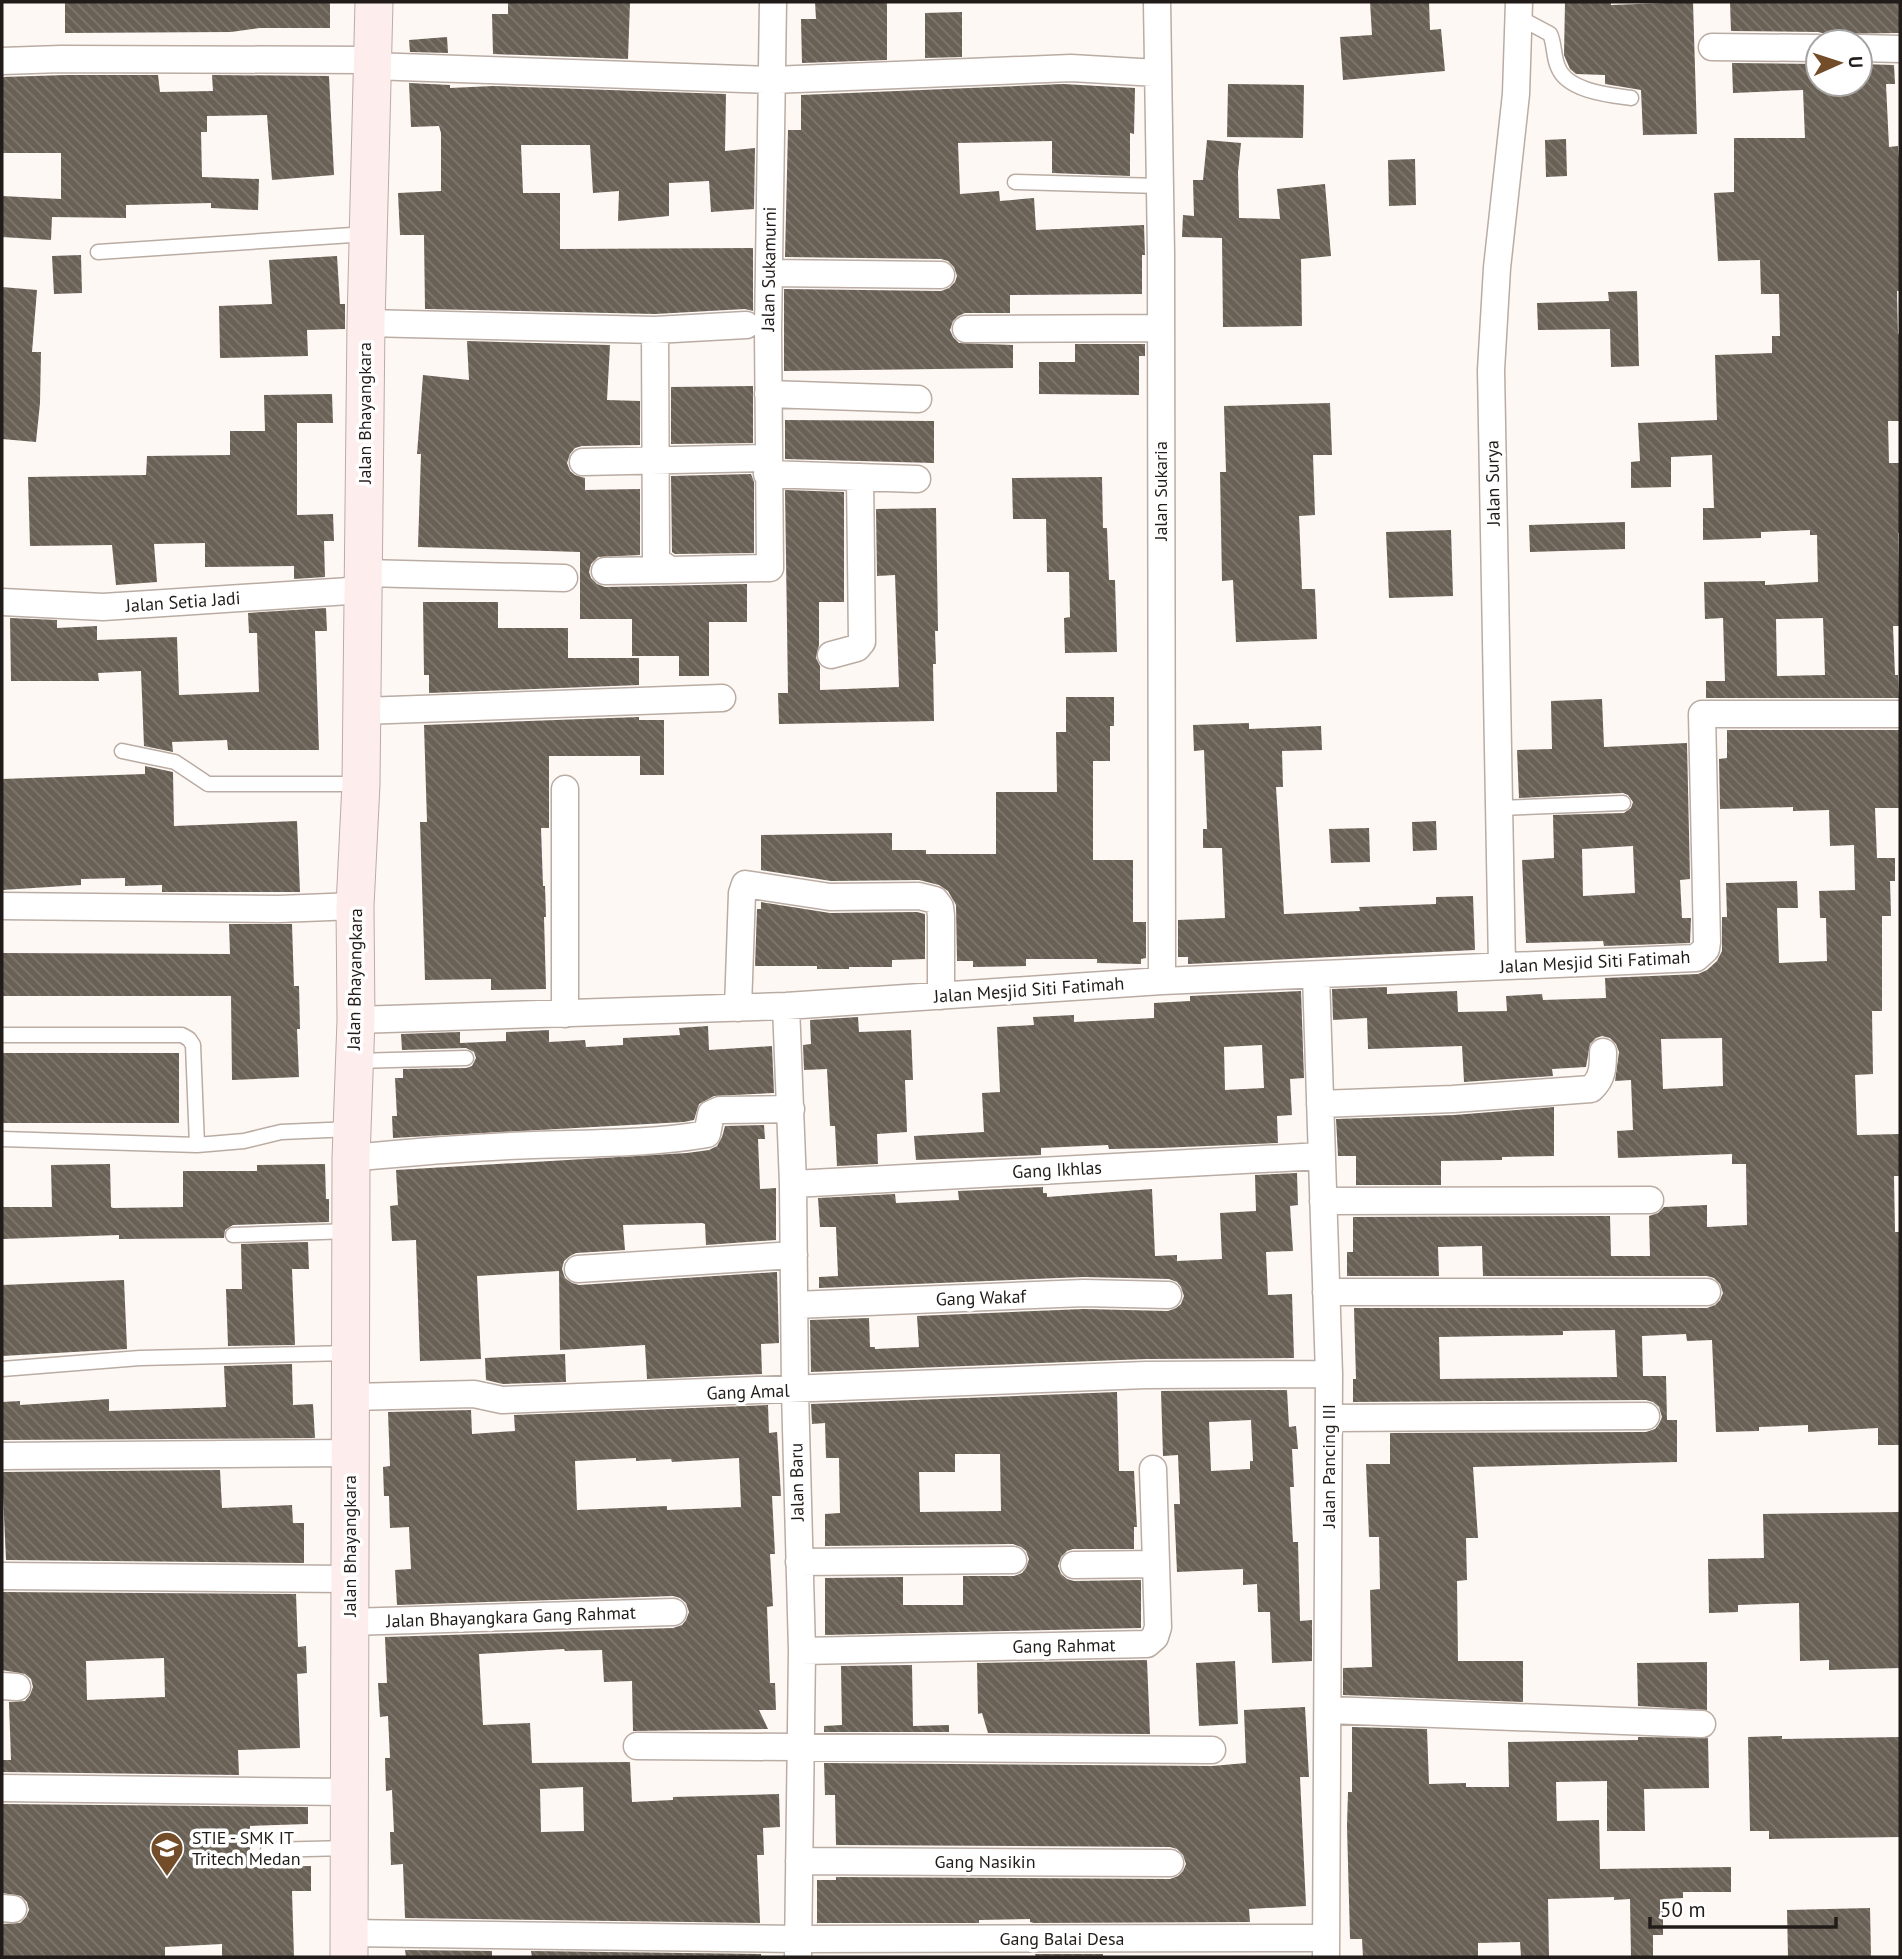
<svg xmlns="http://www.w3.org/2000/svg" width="1902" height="1959" viewBox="0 0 1902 1959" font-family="'PT Sans',sans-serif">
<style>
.building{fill:url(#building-back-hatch);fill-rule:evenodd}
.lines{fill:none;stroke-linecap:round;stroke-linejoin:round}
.service-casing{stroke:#baaca3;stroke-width:17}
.minor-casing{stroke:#baaca3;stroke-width:29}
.secondary-casing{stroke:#baaca3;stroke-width:39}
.service{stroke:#fff;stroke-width:14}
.minor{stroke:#fff;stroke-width:26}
.secondary{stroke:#feeded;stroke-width:37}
.labels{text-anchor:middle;stroke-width:7;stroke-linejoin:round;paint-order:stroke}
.street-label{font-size:18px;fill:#211c19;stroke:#fff}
.poi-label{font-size:18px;fill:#211c19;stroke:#fff;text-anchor:start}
</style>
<defs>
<pattern id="building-back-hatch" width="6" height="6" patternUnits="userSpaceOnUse" patternTransform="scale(1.75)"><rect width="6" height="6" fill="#6a6156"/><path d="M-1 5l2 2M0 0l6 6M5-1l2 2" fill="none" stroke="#7e786f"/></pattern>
</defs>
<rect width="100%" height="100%" fill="#fef8f4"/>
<!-- building -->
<path class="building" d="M65,2h265v26h-70l-29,4 -166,1z
M508,2h122l-2,57 -135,-5 -1,-40h16z
M815,2h72v58l-85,3 -1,-44h15z
M1370,2h59l1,28 11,-1 4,42 -102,9 -3,-43 32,-2z
M1565,2h46v3l82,-3 4,132 -54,1 -2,-45 -36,-6v-9l-29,-1 -6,-5 -6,-14z
M1730,2h170v31l-74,1 -8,-2 -87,-1z
M962,12v45l-37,1v-45z
M447,37l1,16 -38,-1 -1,-12z
M1732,63l86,1v20h42v-20l34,1 1,19h-9l3,63 9,-1 2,24v121h-3l1,43 2,-1v88h-12l1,42h11v70h-2l2,93h-7l2,49h3l1,23h-193v-17h19l-2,-63 -18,1 -1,-37 61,-1v4l53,-3 -1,-47h-7v-5l-49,2v6l-58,2v-32h11l-2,-53 -41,2v30l-40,1v-26l9,-1 -2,-38 79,-3 -2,-65 57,-2v-17h8l-1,-42h-18l-1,-34 -42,1 -4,-68 20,-1v-54h71l-2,-48 -70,3zM1823,618l2,57 -48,1 -1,-57z
M67,75h91l2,17 53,-1 -1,-16 117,1 5,99 -62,5 -5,-65 -60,1v16h-6l1,45 57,2 -1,31 -47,-2v-5l-85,2v13l-74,-1 -1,23 -49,-3v-41l59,3v-46h-59v-76z
M409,83l41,2v3l43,-2 233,8 -1,57 30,-3 -1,61 -43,3 -2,-31 -40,2v33l-51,5 1,-30 -26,2 -3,-48h-69l2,48h37v56l193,-1v63l-8,-2 -90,5 -230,-5 -1,-74h-24l-2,-42 43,-2v-58l-2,-7 -28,1z
M1063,84l72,4 -1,46 -4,-1v43l-78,-3v-32l-94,2 2,51 39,-3 1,10 34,-3 2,32 108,-5 1,30h-3v39l-132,1v18h-45l-7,3 -5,5 -3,9 3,7 6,6 54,2v23l-229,3v-82l157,2 8,-3 6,-6 2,-6 -3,-9 -6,-6 -7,-2 -156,-2 3,-127h13v-35z
M1228,84l76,1 -1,53 -76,-1z
M1566,139l1,37 -21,1 -1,-37z
M1207,140l34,3 -3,29 1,46 41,1 -3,-30 48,-5 6,72 -30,3 1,67 -79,1 -1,-89 -40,-1 1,-22 11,1 -1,-36h10z
M1415,159l1,46 -27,1 -1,-46z
M81,255l1,38 -28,1 -2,-38z
M337,256l3,48h5v25l-38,1 1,26 -88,2 -1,-52 53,-2 -3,-44z
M2,287l35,3 -5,62h9l-1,51 -4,39 -34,-3z
M1637,291l2,75 -28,1 -1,-38 -72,1 -1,-27 72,-2 -1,-9z
M467,341l143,4 -3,55 33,1v44l-58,1 -7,2 -5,6 -3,9 3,8 5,4 10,3v12l55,-1v66l-42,2 -7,7 -2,8 2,6 6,6 8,3 142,-3v38h-38v54h-30v-20h-47v-37h-52v-67l-162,-5 3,-93h-4l6,-79 46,5z
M1075,344h70v12h-6v39l-100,-1v-32h36z
M753,386v57l-82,1v-57z
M332,394l1,29h-36v92l36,-1 1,27h-10l1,36 -31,2v-13l-89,1v-24l-51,1 3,38 -41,3 -4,-40 -82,1 -2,-69 118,-2 1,-19 83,-1v-24h35l-1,-36z
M1330,403l2,52h-19l2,60 -16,1 3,73h13l2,50 -81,3 -3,-62 -11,1 -2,-109h6l-2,-66z
M785,420l149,1v42l-149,-4z
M751,474l3,8v71l-79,1 -3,-2 -1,-76z
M1102,477l1,51h4l2,52h6l2,72 -52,1 -1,-35 6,-1 -1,-45h-22l-1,-53h-33l-1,-41z
M785,490l59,2v110h-25v43l-3,13 4,8v24l79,-3 -4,-112 -18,1 -1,-67 60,-1 2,123h-3l1,33h-3l1,57 -155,3 -1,-31h10z
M1625,522v27l-95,3 -1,-27z
M1451,530l2,66 -64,2 -3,-66z
M423,602h75v26h70v30h71v27l-210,8v-18h-5z
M326,608l1,23h-12l4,119h-91l-1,-10 -55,2 1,10 -29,-6 -3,-75 -43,2 1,8h-88l-1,-63 47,2v8l40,-2v14l80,-3 2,58 80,-3 -2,-59h-8l-1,-20z
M1066,697h48v29h-4v35h-17v99h40v62h13v36l-5,1v5l-44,-1v-4h-71v7l-53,1v-6h-16l-1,-56 -8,-14 -9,-6 -20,-5 -88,1 -70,-11v-35l131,-2v17h34v4h70v-62h61l-1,-60h10z
M1602,699l2,48 83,-4 3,136 -10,1 2,38h9l-1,25 -86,3 -1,-5 -77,2 -4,-83 32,-2 -1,-43 71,-2 7,-5 2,-6 -5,-7 -5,-2 -104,5 -2,-48 35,-1 -1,-48zM1633,846l2,47 -52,3 -1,-47z
M639,717v3h25v55h-24v-19h-91v72h-8l2,58h2l1,31h-2l2,72 -55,1v-11l-66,1 -5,-158h7l-3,-97z
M1249,723v6l72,-3 1,24 -40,1 1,36h-7l8,127 76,-3 -1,-4 77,-3v-7l37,-1 2,54 -287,14v-7h-10v-37l47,-2 -3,-70h-19v-19h4l-3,-79 -10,1 -1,-26z
M1727,730h173v78h-25l2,50h18v23h-5l1,35h-9v95h-10l1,63 -18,1 2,60 43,-1v42h-6l1,56h5v213h-22v-17l-70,4v-7l-49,2v4l-43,1 -4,-92 -25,1 -1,-7 -44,2 1,40h23l1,44h10v42l-204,5 5,71h-12l1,42 -10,1 1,80h65v41l-180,-7v-27l29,-1 -2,-77 10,-1 -1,-52h-10l-3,-73h24v-31l256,-1 9,-3 4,-5 3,-7 -3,-10 -6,-5 -7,-2 -293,2v-23h3l-2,-71h353l8,-3 5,-5 3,-7 -3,-9 -6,-6 -7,-2h-224l-1,-30 -44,1 1,29h-92v-24h6v-35l257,-1 1,40h39l-1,-40 9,-3 6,-6 43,-2v22l40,-2 -1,-61h-14v-10l-114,4 -1,-27 16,-1 -2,-50 -16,1 4,-29 -3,-8 -6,-6 -8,-2 -6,2 -6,6 -4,23 -34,2 1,7 -89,6 -2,-36 -94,3 -1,-31 -34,2 -1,-31 55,-2v7l70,-3 1,21 49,-1 -1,-15 36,-2 1,6 63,-2 -1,-20 93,-4 9,-4 10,-9 5,-10v-34h5l-1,-34 71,-2 1,27h-21l2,55 48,-2 -1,-43h-6l-1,-27 36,-1 -1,-45 -24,1 -1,-36 -36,1v-4l-73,2 -1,-50 8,-1zM1722,1038l1,48 -60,3 -2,-50zM1615,1330l2,47 -177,2 -1,-42 124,-2v-4z
M145,766l28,6 1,54 123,-5 3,71h-138v-7l-37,1v-8l-44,1v6l-79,5v-111l143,-5z
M1436,821l1,29 -24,1 -1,-29z
M1369,828l1,34 -39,1 -2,-34z
M761,902l69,11 87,-1 8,2v45l-33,1v7h-43v2h-32v-3h-62l2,-57h4z
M229,924h63l2,62h5l1,43h-3l2,48 -67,3 -1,-84h-229v-43l228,1z
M1301,991l3,87 -14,1 2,36 -15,1 1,27 -118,5 -51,1 -1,-4 -67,3v7l-125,5 -2,-24 70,-4 -2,-39 18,-1 -3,-65 37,-2 -1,-8 41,-2v7l80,-4v-15l36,-2v-5zM1262,1045l2,43 -39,2 -1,-43z
M858,1017l1,15 52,-2 2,50h-8l2,52 -30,2 1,30 -41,2 -2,-40h-5l-3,-57 -23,1 -1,-25 8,-1 -1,-24z
M708,1026l1,24 63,-4 2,47 -60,3 -15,8 -5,16 -10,2 -291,16 -1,-22h5l-2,-38h8v-9l63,-1 6,-2 4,-8 -2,-6 -8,-4 -64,2 -1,-16 59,-2v11l46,-2v-9l43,-2v12l36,-2 1,7 37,-2v-7l57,-3 -1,-7z
M2,1053h177v70h-177z
M1554,1107v49l-52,1v3l-61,1v24h-85v-29h-18l-2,-37 118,-4z
M764,1125l1,14h-7l2,50 16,-1v52l-70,5 -1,-21 -3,-1 -79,2 2,25 -49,3 -6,3 -6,5 -2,8 3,9 7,5 7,2 198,-13 2,71 -18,1 1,30 -115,5 -2,-34 -85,5 -1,-79 -82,5 4,83 -61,2 -4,-121 -24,1 -2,-35 8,-1 -2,-35 291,-17 22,-3 8,-4 5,-9 3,-11z
M110,1164l1,43 2,1 70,-1v-36h74v-6l68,-1 1,35h3v23l-96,3 -8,5 -1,8 -105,1v-4l-117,4v-32h50l-1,-42z
M1297,1173l1,32 -8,1 3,45 -27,1 2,43 24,-1 2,64 -148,1 -335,13 -1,-52 59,-2 1,29h5v2l44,-2 -2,-31 167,-7 84,2 8,-3 5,-4 3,-8 -3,-9 -4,-5 -8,-3 -85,-2 -265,11v-11l19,-1 -2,-49h-16l-2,-29 77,-4 1,9 63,-3 -1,-9 85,-4v6h4v4l105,-8 3,67 22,-1v6l45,-2 -2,-46 36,-2 -1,-36z
M308,1242l1,27h-17l3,76 -67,1 -2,-57h16l-1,-45z
M124,1280l3,69 -125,7v-71z
M565,1354l1,28 -63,2 -17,-4 -1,-22z
M292,1364l1,41 20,-1 2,34 -313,2v-38l18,-1v4l89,-6v12l117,-4 -2,-41z
M1287,1390l2,37 7,-1 2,23h-6l2,38h-4l3,55h5l2,79 12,-1v41l-40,2 -2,-51h-12l-1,-28 -14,1v-16l-66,3 -3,-68h6l-2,-49 -15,1 -2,-65zM1251,1420l2,41h-3v8l-39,2 -2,-49z
M1117,1392l2,79h15l3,56h-3v22h-61l-6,2 -6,6 -3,9 3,8 6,5 7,2 67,-1v48l-316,7v-57l78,-1v28h60v-29h51l8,-3 4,-5 3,-9 -3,-8 -5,-4 -8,-3 -188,2v-32l15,-1 -1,-55h-13l-1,-35 -13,1 -1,-20zM955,1454h45l1,57 -81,1 -1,-40h36z
M768,1405l1,28 8,-1 4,64h-9l3,58h-5l3,52 -6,1 3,76h5l1,27h-17l9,19 -135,2 -1,-50 -28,1 -2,-32 -37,1 -1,-2 -85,5 4,71 47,-2 2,40 98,-1 2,40 41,-2v-3l106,-3 1,33 -17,1 1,27h-7l3,68 -355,-5 -2,-54 -12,1 -1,-33h4l-2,-42 -6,1 -1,-33h5l-2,-42 -8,1 -2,-34h9l-2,-46 288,-9 9,-3 4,-5 3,-8 -3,-9 -6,-5 -7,-2 -276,9 -2,-35 16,-1 -2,-42 -19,1 -1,-32h-5l-1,-29 7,-1 -2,-54 83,-2 1,24 43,-3 -1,-16zM636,1458v3l35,-2 1,3 67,-4 2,49 -74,3v-4l-90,4 -2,-49zM583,1787l1,44 -43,1 -1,-43z
M220,1470l2,38 70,-3 1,18h11v40l-298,-3 -4,-88z
M1900,1512v156l-71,2v-10l-29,1 -1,-58 -61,2v7l-29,1 -1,-54 56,-1 -1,-44z
M2,1592l294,2 2,53 8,-1 1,27 -10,1 3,74 -62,2 1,25 -237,-3v-12h9l-2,-58 16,-1 5,-6 3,-8 -2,-8 -6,-5 -23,-4zM164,1658l1,39 -78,3 -1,-39z
M1147,1660l3,74 -162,-1 -6,-20 -4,1 -1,-51z
M1235,1661l3,63 -39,2 -3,-63z
M1707,1662v48l-69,-4 -1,-43z
M912,1665l1,61 36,-1v7h-125v-6l18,-1 -1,-59z
M1305,1707l4,70h-9l6,129 -57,3 1,13 -216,1 -4,-1v-3l-51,1v3h-162v-43h19v-3l334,2 8,-3 5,-5 3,-7 -3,-9 -6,-6 -7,-2 -334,-2 -1,-50h-10l-1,-32 388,3 34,-3 -2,-53z
M1352,1727l75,2 2,55 37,-1v4h43l-1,-45 130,-2v-3l70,1 1,50 -65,1 1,42h-38v-50l-51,1 1,39 42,-1 1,49 131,-2v25h-48v6l-20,1v36h-10v22h-22l-1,-58 -16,1v-3l-66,2 1,58h-28l-1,-15 -42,1v14h-115l-1,-18h-12l-3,-113 1,-34h4z
M1782,1736v3l118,-2v100l-131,2v-8h-19l-2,-94z
M2,1804l306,3v17l-58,2v41l61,-1v25h-19l2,66h-72v-13l-57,3v10h-163v-33l18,-1 6,-6 3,-7 -2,-8 -6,-6 -19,-3z
M1870,1908l1,49h-83l-1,-47z
M405,1950l87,1v6h-86z
M531,1951l230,3v3h-229z
M1035,1954h68v3h-67z"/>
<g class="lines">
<defs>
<path id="service" d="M1520,18l30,16c5,11 3,22 8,33 9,24 51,28 73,31
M1015,182l144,4
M98,252l269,-18
M122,751l53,11 33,22h153
M1499,808l124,-5
M2,1035h180l7,4 4,6 4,100
M355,1061l111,-3
M2,1139l195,6 47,-4 37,-9 71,-3
M233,1235l117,-4
M2,1369l138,-11 210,-5
M268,1850l79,-2"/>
<path id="minor" d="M1157,2l4,251 1,728
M1712,47l106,1
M1860,48l40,1
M2,61l59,-2 310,1
M371,66l401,14 299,-12 86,5
M769,273l172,2
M366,323l289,7 91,-5
M966,329l195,-1
M655,330l1,230 14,10 100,-2 -2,-237 5,-329
M768,394l150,5
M583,462l184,-4
M767,474l150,5
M605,571l65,-1
M364,573l200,5
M2,602l101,5 261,-17
M831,655l26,-7 5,-6 -2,-165
M362,711l360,-13
M2,906l277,3 76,-3
M1502,966l-11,-596 6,-102 19,-174 3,-92
M1316,975l13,399 -3,583
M786,1006l7,178 2,207 7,260 -4,305
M738,1008l4,-115 3,-9 85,13 89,-1 16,4 5,7 1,9v80
M565,1014v-225
M356,1020l430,-14 376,-25 534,-23 10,-9 1,-7 -5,-228h198
M1320,1104l133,-5 138,-10c12,-11 12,-22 12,-37
M351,1158c61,-6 122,-11 183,-13 58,-2 116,-1 173,-11l4,-20 9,-4 71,-1
M793,1184l528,-28
M1323,1201l327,-1
M578,1269l216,-14
M1326,1292h381
M795,1305l289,-12 84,2
M351,1397l123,-3 28,6 644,-25 183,-1
M1329,1418l317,-2
M2,1456l349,-3
M799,1562l214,-2
M1074,1565l81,-1
M2,1576l347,3
M350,1622l323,-10
M802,1651l345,-7 8,-7 3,-10 -5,-158
M2,1686l15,1
M1329,1710l373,14
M637,1746l575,4
M2,1788l347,4
M799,1861l371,2
M2,1908l11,1
M349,1933l448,6 529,-1"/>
<path id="secondary" d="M349,1957l2,-799 5,-138 -1,-114 6,-122 5,-461 8,-321"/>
</defs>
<!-- service casing -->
<use href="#service" class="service-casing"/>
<!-- minor casing -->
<use href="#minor" class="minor-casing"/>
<!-- secondary casing -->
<use href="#secondary" class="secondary-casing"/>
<!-- service -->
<use href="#service" class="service"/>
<!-- minor -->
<use href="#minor" class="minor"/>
<!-- secondary -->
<use href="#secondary" class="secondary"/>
</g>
<!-- icons -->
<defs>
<symbol id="university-pin" viewBox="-11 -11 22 30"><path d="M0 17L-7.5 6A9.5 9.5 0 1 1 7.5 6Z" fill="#734c2a" stroke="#fff"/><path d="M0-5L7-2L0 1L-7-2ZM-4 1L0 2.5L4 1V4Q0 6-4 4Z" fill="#fff"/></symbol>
</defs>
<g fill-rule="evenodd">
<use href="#university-pin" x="148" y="1829" width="38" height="52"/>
</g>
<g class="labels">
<!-- street labels -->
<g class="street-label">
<text transform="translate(769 269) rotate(-89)" y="6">Jalan Sukamurni</text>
<text transform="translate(365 413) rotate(-90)" y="6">Jalan Bhayangkara</text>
<text transform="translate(1493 483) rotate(-91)" y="6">Jalan Surya</text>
<text transform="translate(1161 491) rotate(-90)" y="6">Jalan Sukaria</text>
<text transform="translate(183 602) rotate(-4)" y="6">Jalan Setia Jadi</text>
<text transform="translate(1595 962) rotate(-3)" y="6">Jalan Mesjid Siti Fatimah</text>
<text transform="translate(355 979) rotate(-89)" y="6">Jalan Bhayangkara</text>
<text transform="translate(1029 990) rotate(-4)" y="6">Jalan Mesjid Siti Fatimah</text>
<text transform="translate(1057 1170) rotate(-3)" y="6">Gang Ikhlas</text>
<text transform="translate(981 1298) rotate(-2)" y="6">Gang Wakaf</text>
<text transform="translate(748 1392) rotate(-2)" y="6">Gang Amal</text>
<text transform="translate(1329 1466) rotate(-90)" y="6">Jalan Pancing III</text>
<text transform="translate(797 1482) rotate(-91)" y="6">Jalan Baru</text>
<text transform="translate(350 1546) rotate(-90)" y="6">Jalan Bhayangkara</text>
<text transform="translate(511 1617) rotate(-2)" y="6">Jalan Bhayangkara Gang Rahmat</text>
<text transform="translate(1064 1646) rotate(-1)" y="6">Gang Rahmat</text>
<text x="985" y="1868">Gang Nasikin</text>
<text x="1062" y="1945">Gang Balai Desa</text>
</g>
<!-- poi labels -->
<g class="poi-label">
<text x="192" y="1844">STIE - SMK IT<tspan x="192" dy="21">Tritech Medan</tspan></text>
</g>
</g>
<!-- border -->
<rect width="1902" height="1959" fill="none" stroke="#211c19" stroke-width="7"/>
<!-- north arrow -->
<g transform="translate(1839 63) rotate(87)"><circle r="33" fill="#ffffff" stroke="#a6a4a3" stroke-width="2"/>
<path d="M0-5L12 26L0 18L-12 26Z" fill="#734c2a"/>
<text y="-10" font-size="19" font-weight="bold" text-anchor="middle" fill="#211c19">U</text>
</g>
<!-- scale -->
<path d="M1650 1917v10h186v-10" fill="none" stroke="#211c19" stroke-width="3.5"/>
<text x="1660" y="1917" font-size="21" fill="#211c19" stroke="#ffffff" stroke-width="5" paint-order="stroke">50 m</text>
</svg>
